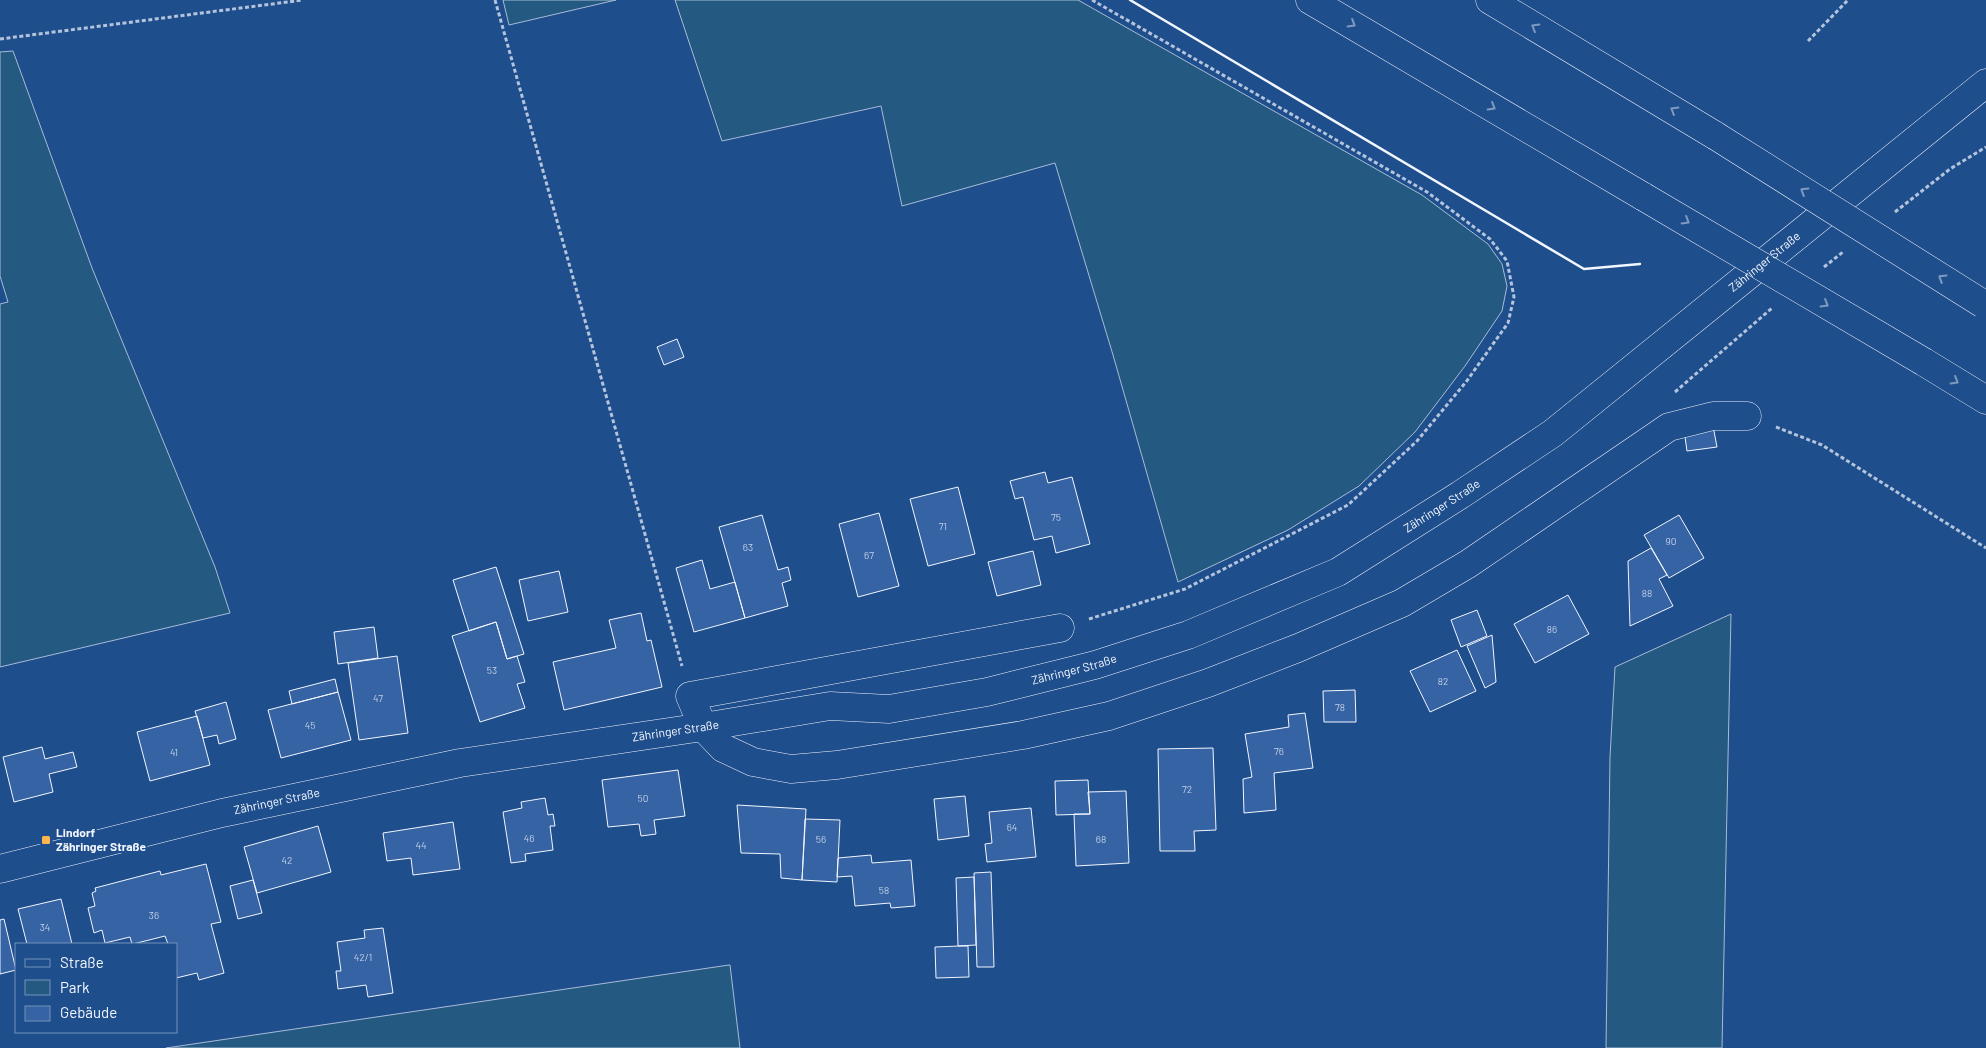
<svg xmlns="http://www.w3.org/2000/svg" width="1986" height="1048" viewBox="0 0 1986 1048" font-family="Barlow,sans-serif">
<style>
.green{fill:#245a82;stroke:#a8bbd7}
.building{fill:#3563a3;stroke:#f2f6ff}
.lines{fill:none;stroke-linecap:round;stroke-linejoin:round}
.street-casing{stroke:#f2f6ff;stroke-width:29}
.secondary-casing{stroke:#f2f6ff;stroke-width:29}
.highway-casing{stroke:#f2f6ff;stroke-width:29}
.path{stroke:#b3c4dc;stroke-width:3;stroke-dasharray:4 2.5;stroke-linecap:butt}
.street{stroke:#1f4e8c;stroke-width:28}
.secondary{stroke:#1f4e8c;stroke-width:28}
.highway{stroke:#1f4e8c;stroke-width:28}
.highway-bridge-casing{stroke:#f2f6ff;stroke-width:29;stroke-linecap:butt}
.highway-bridge{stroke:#1f4e8c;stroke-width:28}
.wall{stroke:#f2f6ff;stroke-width:2.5}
.oneway{stroke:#7e9ac0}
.poi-dot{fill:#ffb74d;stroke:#1f4e8c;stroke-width:2}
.labels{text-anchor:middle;stroke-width:4;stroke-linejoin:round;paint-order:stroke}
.number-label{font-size:10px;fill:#c3d1e8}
.street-label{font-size:12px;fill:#f2f6ff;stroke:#1f4e8c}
.poi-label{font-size:12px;font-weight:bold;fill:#f2f6ff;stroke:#1f4e8c;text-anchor:start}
</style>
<rect width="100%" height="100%" fill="#1f4e8c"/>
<!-- green -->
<path class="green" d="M503,0h113l-107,25z
M675,0h403l344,195 66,49 14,20 5,22 -5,25 -37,55 -50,66 -56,54 -71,44 -110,52 -65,-227 -58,-192 -153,43 -21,-100 -159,35z
M13,51l79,217 123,299 15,46 -230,54v-363l8,-2 -8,-26v-224z
M1731,614l-9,434h-116l4,-291 5,-90z
M730,965l10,83h-574l563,-83z"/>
<!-- building -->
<path class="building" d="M677,339l7,18 -20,8 -7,-18z
M1713,426l4,21 -30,4 -3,-21z
M1045,472l3,11 24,-6 18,67 -34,9 -4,-17 -18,4 -11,-43 -8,2 -5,-18z
M958,487l17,67 -47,12 -18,-67z
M879,513l20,73 -41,11 -19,-73z
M762,515l16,55 10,-3 3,13 -9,3 6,23 -43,12 -26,-91z
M1679,515l25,43 -35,20 -25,-43z
M1651,548l16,27 -8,4 14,27 -43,20 -2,-65z
M1033,551l8,34 -44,11 -9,-34z
M702,560l8,29 25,-7 10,36 -51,14 -18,-64z
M496,567l28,87 -17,5 -11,-37 -27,9 -16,-51z
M559,571l9,41 -40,9 -9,-41z
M1568,595l21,39 -54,29 -21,-39z
M1477,610l10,26 -26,11 -10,-27z
M641,613l6,28 4,-1 11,47 -98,23 -11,-48 63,-14 -7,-28z
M496,622l11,37 10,-3 8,26 -8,2 8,24 -45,14 -28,-86z
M374,627l4,31 -40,6 -4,-32z
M1492,635l4,47 -11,6 -18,-42z
M1457,650l19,41 -46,21 -20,-41z
M397,656l11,77 -49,7 -11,-77z
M335,679l3,13 -46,12 -3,-13z
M1355,690l1,32h-32l-1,-31z
M338,692l13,48 -70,18 -13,-48z
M226,702l10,37 -17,5 -2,-9 -14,3 -8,-27z
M1305,713l8,55 -39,5 2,37 -32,3 -1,-34 9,-2 -7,-43 44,-7 -1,-12z
M197,716l13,49 -60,16 -13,-49z
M42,747l3,12 28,-7 4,15 -28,7 4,18 -39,10 -11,-45z
M1213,748l3,82 -22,1 1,20h-35l-2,-102z
M678,770l7,46 -31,4 2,14 -15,2 -2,-12 -31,3 -6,-47z
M1088,780l2,34 -34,1 -1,-34z
M1126,791l3,72 -53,3 -2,-52h16l-2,-22z
M965,796l4,40 -31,4 -4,-41z
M545,798l3,17 5,-1 2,12h-5l3,24 -28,4 1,7 -15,2 -8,-51 19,-4 -1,-6z
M737,805l69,4 -4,71 -21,-2 -1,-24 -39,-1z
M1031,808l5,49 -49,5 -2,-18 7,-1 -3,-31z
M805,819l35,1 -3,62 -35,-2z
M453,822l7,47 -47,6 -2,-17 -24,3 -4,-28z
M318,826l13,46 -74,21 -13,-46z
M871,855l1,8 39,-3 4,46 -24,2 -1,-5 -35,3 -3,-30 -15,1 1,-19z
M206,864l15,58 -10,2 13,49 -25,7 -2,-7 -21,5v-34h-8l-3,-8 -32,8h-1l-2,-7 -25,6 -3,-13 -8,3 -6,-25 7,-2 -3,-13 4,-2 -1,-3 65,-17 1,4z
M991,872l3,95h-17l-3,-94z
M974,877l2,68 -18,1 -2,-68z
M253,880l9,33 -24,6 -8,-33z
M61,899l11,45h-45l-9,-35z
M4,919l12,51 -16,4v-54z
M383,928l10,65 -25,4 -2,-12 -28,4 -2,-18h5l-4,-29 28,-4 -1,-8z
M958,946h10l1,31 -33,1 -1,-31z"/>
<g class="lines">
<defs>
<path id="street" d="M1060,628l-370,68 13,31 20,21 30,14 38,7 46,-4 186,-30 86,-19 99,-33 90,-35 104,-45 66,-39 201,-137 44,-11h34"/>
<g id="secondary">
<path id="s1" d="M0,869l222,-56 238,-50 243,-36 127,-21 59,3 98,-17 108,-27 93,-30 150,-63 122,-77 93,-62 433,-350"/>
</g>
<path id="highway" d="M1310,0l334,197
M1490,0l226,136
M1924,362l62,38"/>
</defs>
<!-- street casing -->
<use href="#street" class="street-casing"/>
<!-- secondary casing -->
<use href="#secondary" class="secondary-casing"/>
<!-- highway casing -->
<use href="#highway" class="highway-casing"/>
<!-- path -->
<path class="path" d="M495,0l187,666
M0,39l303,-39
M1808,41l40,-41
M1895,212l55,-43 36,-22
M1824,267l19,-15
M1675,392l97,-84
M1776,427l46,18 164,103
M1089,619l96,-30 163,-84 69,-64 49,-59 42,-59 6,-26 -7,-36 -17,-22 -63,-47 -335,-192"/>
<!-- street -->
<use href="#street" class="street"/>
<!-- secondary -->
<use href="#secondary" class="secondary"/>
<!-- highway -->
<use href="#highway" class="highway"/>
<defs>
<path id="highway-bridge" d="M1716,136l267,168
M1644,197l280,165"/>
</defs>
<!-- highway-bridge casing -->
<use href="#highway-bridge" class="highway-bridge-casing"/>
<!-- highway-bridge -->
<use href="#highway-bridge" class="highway-bridge"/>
<!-- wall -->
<path class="wall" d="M1130,0l454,269 56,-5"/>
</g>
<!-- one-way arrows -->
<defs><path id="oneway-chevron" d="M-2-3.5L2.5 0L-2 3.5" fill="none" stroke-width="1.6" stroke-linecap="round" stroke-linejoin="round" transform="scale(1.25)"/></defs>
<g class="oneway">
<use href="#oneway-chevron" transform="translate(1352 24) rotate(31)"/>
<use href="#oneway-chevron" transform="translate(1535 27) rotate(-149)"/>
<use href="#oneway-chevron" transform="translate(1492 107) rotate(31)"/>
<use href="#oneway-chevron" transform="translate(1674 110) rotate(-149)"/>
<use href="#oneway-chevron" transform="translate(1804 191) rotate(-148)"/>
<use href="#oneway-chevron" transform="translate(1686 221) rotate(31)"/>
<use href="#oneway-chevron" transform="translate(1942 278) rotate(-148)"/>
<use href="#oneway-chevron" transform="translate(1825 304) rotate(31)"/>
<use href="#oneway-chevron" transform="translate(1955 381) rotate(31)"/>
</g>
<!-- markers -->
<rect class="poi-dot" x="41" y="835" width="10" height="10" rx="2.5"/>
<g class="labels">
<!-- number labels -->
<g class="number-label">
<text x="1056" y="521">75</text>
<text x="943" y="530">71</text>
<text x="1671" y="545">90</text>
<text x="748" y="551">63</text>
<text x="869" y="559">67</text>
<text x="1647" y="597">88</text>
<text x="1552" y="633">86</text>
<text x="492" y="674">53</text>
<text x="1443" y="685">82</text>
<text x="378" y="702">47</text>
<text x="1340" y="711">78</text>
<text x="310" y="729">45</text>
<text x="1279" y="755">76</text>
<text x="174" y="756">41</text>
<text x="1187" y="793">72</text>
<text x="643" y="802">50</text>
<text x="1012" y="831">64</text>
<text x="529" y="842">46</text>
<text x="821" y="843">56</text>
<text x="1101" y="843">68</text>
<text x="421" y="849">44</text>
<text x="287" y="864">42</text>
<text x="884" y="894">58</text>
<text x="154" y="919">36</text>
<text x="45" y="931">34</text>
<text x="363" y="961">42/1</text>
</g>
<!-- street labels -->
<g class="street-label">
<text dy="4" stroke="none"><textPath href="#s1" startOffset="1905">Zähringer Straße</textPath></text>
<text dy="4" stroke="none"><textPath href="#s1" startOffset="1500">Zähringer Straße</textPath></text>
<text dy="4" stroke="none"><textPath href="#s1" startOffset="1095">Zähringer Straße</textPath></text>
<text dy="4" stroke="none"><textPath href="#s1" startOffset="690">Zähringer Straße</textPath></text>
<text dy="4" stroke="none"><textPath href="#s1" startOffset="285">Zähringer Straße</textPath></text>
</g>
<!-- poi labels -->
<g class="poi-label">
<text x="56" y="837">Lindorf<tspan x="56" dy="14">Zähringer Straße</tspan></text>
</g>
</g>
<!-- legend -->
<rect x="15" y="943" width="162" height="90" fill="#1f4e8c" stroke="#7391ba"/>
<rect x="25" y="959" width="25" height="8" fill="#1f4e8c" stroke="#7391ba"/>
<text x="60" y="968" font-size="15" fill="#f2f6ff">Straße</text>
<rect x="25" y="980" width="25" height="15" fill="#245a82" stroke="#7391ba"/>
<text x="60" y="993" font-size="15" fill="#f2f6ff">Park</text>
<rect x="25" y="1006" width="25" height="15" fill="#3563a3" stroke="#7391ba"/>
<text x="60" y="1018" font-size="15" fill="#f2f6ff">Gebäude</text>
</svg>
